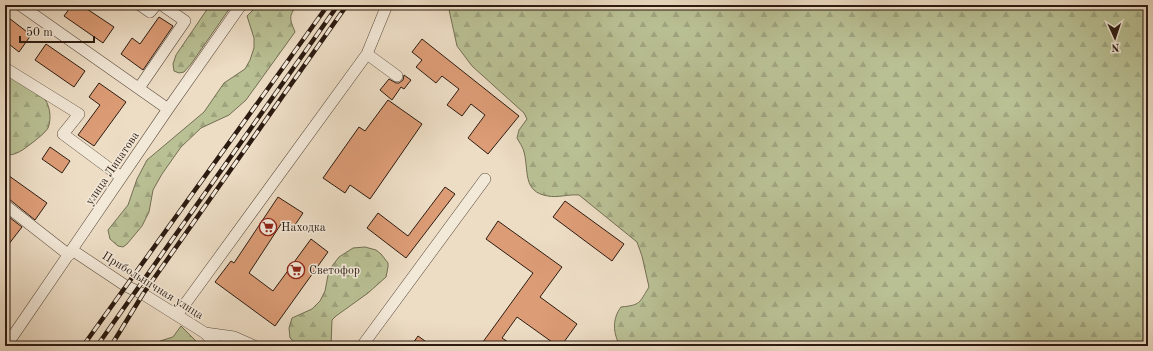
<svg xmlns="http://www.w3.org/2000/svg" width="1153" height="351" viewBox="0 0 1153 351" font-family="'Old Standard TT',serif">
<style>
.forest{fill:url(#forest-firs);stroke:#726e52}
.building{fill:#dc9c76;stroke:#2c1b11}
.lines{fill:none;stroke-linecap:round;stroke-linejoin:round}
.minor-casing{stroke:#5c4c3e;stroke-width:12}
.minor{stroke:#f3e9d9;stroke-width:11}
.rail-casing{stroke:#2c1b11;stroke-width:4.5}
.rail{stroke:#f3e9d9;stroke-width:3;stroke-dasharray:9;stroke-linecap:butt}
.labels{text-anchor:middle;stroke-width:3;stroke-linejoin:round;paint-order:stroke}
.street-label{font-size:12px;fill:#2c1b11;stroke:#f3e9d9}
.poi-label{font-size:12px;fill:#2c1b11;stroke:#f3e9d9;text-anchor:start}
</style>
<defs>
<pattern id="forest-firs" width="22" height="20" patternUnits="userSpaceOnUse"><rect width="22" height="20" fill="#b9c094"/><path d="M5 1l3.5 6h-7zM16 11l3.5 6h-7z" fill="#9fa47f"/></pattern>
</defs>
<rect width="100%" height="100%" fill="#edddc5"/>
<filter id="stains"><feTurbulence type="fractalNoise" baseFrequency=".005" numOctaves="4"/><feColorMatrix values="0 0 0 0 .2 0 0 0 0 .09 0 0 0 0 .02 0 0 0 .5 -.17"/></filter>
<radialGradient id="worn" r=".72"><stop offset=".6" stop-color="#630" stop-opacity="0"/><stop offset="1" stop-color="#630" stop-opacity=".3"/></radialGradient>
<!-- forest -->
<path class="forest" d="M210,5h22l-41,59 -7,8 -5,1 -5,-2 -1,-7 3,-9z
M258,5h39c-9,12 -7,14 -2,27l-49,68 -17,15 -28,13 -20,19 -19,27 -9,16 -4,22 -7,14 -15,18 -4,3 -5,-1 -8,-7 -2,-9 20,-25 9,-26 10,-19 57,-48 20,-29 21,-14 5,-9 4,-12v-10l-7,-22z
M448,5h700v341h-528c-7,-13 -8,-27 1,-39 20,-2 18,-4 28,-20l-7,-31 -5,-14 -58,-47c-10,-1 -22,3 -31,1 -26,-4 -19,-26 -24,-44 -1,-5 -5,-10 -7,-14l2,-8 8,-11 -3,-6 -52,-47 -15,-20z
M5,68c12,9 26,17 37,28 8,7 10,22 6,32 -3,5 -11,11 -16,15 -8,6 -16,13 -27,12z
M365,247l11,3 5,4 7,9v4l-2,10 -18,16 -32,23 -4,4 -1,26h-32l-9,-8 -1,-10 3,-10 20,-9 8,-8 5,-10 4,-21 10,-13 14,-9z
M181,326l20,20h-47l6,-5 13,-4z"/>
<!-- building -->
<path class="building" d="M72,5h9l33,22 -11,16 -39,-27z
M5,15l26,20 -12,17 -14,-11z
M159,17l14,9 -30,44 -22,-16 11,-16 8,6z
M422,39l97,77 -31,38 -20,-16 17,-23 -14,-11 -9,12 -15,-11 12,-16 -17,-13 -6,7 -20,-16 6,-7 -10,-8z
M46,44l39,27 -11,16 -39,-27z
M404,75l7,5 -7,9 -3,-2 -9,13 -12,-10 9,-11 7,4h3l4,-3z
M99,83l27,19 -32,44 -16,-11 22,-30 -11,-8z
M388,100l34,24 -52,75 -20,-14 -5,8 -22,-15 36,-51 6,4z
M50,147l20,14 -8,12 -20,-14z
M5,173l42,30 -12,17 -26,-21 -4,-1z
M445,187l10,7 -49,64 -39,-30 11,-15 30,23z
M278,197l25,16 -10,15 -10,-7 -34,52 24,18 38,-52 17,13 -53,74 -60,-44 16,-21 3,2z
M565,201l59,43 -12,17 -59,-44z
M5,214l17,13 -17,22z
M498,221l64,46 -22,30 37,27 -16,22h-11l2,-4 -35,-25 -15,21 12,8h-34l53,-73 -47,-34z
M418,336l14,10h-21z"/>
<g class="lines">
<defs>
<path id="minor" d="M20,5l148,104
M140,5l10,7 6,-7
M367,54l30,22
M5,68l74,46 -16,20 58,43
M139,88l46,-67 -23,-16
M5,205l64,50
M72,250l54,36 17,8 62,39 12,13
M177,315l190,-261 20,-49
M205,333l29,4 20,9
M6,346l162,-237 73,-104
M362,346l123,-167"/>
</defs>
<!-- minor casing -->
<use href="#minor" class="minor-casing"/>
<!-- minor -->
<use href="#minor" class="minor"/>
<defs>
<path id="rail" d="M83,346l245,-341
M97,346l241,-341
M111,346l32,-52 204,-289"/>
</defs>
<!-- rail casing -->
<use href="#rail" class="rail-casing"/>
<!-- rail -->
<use href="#rail" class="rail"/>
</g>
<!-- icons -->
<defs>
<symbol id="supermarket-ring" viewBox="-11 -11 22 22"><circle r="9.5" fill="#f3e9d9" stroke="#8f2418" stroke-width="1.5"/><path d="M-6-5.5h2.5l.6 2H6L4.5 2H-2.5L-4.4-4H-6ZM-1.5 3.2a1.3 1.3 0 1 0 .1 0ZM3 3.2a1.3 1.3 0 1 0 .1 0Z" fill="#8f2418"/></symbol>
</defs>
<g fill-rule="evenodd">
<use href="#supermarket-ring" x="258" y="217" width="20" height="20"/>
<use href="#supermarket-ring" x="286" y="260" width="20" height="20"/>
</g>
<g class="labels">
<!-- street labels -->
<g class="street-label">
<text transform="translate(112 168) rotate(-56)" y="4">улица Липатова</text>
<text transform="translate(153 285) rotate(32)" y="4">Прибольничная улица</text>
</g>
<!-- poi labels -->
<g class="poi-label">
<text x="281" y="231">Находка</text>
<text x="309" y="274">Светофор</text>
</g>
</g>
<!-- margin -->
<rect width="1153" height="351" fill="none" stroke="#edddc5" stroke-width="20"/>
<rect x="6" y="6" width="1141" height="339" fill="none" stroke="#2c1b11" stroke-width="2"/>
<rect x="10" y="10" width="1133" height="331" fill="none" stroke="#2c1b11"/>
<!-- north arrow -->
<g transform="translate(1115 38) rotate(177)" stroke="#f3e9d9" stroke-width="3" paint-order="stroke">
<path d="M0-3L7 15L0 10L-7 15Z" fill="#2c1b11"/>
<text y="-6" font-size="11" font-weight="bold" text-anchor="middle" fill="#2c1b11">N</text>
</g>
<!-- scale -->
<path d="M20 36v6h74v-6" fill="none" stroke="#2c1b11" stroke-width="2"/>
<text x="26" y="36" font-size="12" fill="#2c1b11" stroke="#f3e9d9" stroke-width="3" paint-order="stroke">50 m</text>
<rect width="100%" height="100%" filter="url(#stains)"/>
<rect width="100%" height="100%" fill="url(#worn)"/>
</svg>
